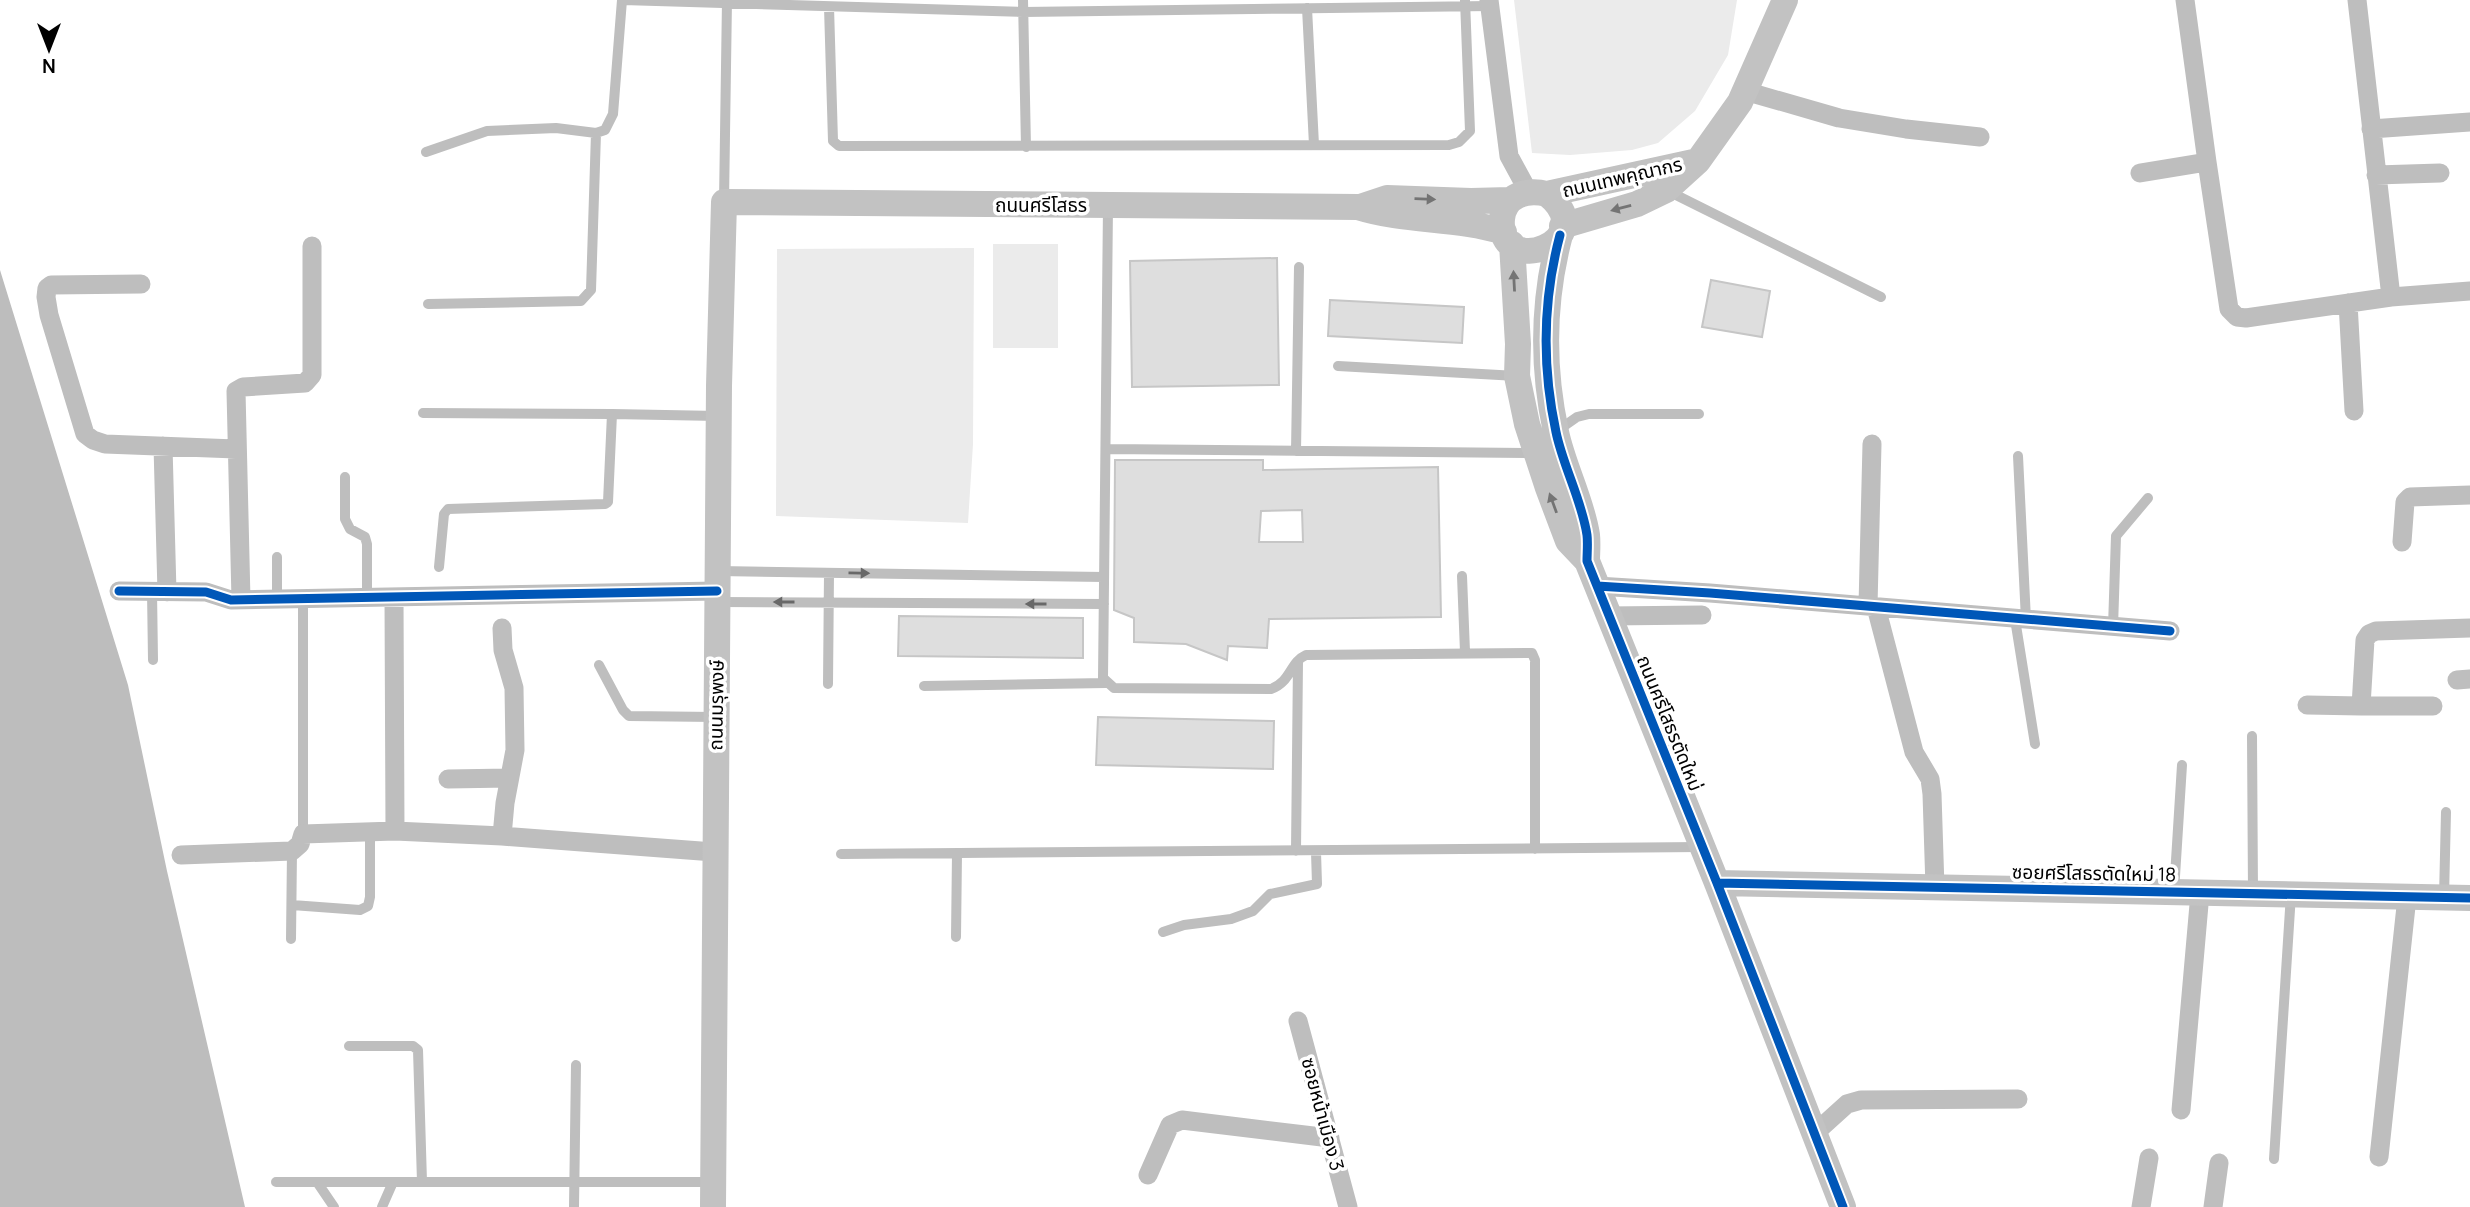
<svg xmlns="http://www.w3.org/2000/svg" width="2470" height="1207" viewBox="0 0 2470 1207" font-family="Manrope,'Noto Sans Thai',sans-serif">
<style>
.green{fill:#ebebeb}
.water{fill:#bdbdbd}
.building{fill:#dedede;stroke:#c6c6c6;stroke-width:2;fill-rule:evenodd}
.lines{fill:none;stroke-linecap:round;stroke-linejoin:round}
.lane{stroke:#bebebe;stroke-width:10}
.street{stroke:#bebebe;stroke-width:19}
.secondary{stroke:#c2c2c2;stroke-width:26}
.cycleway-casing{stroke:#fff;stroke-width:13}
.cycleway{stroke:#0057b8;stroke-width:9}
.oneway{fill:#747474}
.oneway2{fill:#686868}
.labels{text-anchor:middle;stroke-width:7;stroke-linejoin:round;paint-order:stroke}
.street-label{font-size:19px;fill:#000;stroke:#fff}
</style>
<rect width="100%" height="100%" fill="#fff"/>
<!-- green -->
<path class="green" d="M1514,0h223l-9,55 -33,56 -37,32 -26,7 -62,5 -38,-2z
M993,244h65v104h-65z
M974,248l-1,196 -5,79 -192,-7 1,-267z"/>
<!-- water -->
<path class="water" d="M0,270l128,415 39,186 78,336h-245z"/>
<!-- building -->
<path class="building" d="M1277,258l2,127 -147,2 -2,-126z
M1711,280l59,11 -8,46 -60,-10z
M1330,300l134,7 -2,36 -134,-7z
M1115,460h148v10l175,-3 3,150 -172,2 -2,29 -39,-2 -1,14 -41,-16 -52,-2v-24l-20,-8zM1302,510l1,32h-44l2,-31z
M899,616l184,2v40l-185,-2z
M1098,717l176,4 -1,48 -177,-4z"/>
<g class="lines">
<!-- lane -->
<path class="lane" d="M623,0l400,12 467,-6
M1023,0l3,147
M829,7l4,134 6,5 610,-1 10,-3 11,-11 -5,-131
M1307,8l7,137
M426,152l61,-21 69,-3 40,5 9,-3 8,-16 9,-114
M1670,192l211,105
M724,202l3,-202
M1108,206l-5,472 11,10 157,1c20,-7 19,-27 35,-34l226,-2 3,7v189
M428,304l153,-3 10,-11 5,-157
M1338,366l179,10
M423,413l189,1
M1557,431l20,-14 12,-3h110
M1107,449l427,4
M1296,451l3,-184
M2018,456l8,164
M345,477v42l5,10 15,8 2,7v53
M277,557v42
M439,567l5,-53 4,-5 157,-5 3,-2 4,-88 106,2
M718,571l386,6
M1462,576l3,76
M152,591l1,69
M303,599v235
M720,602l384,2
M2015,619l20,125
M2113,627l3,-91 32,-38
M599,665l24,45 6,6 86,1
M828,684l1,-111
M924,686l182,-3
M2252,736l1,157
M1296,851l2,-189
M841,854l860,-7
M2174,892l8,-127
M2444,897l2,-85
M292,905l68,5 8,-4 2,-9v-65
M1163,932l21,-7 47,-6 22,-8 17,-17 47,-10 -1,-32
M956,937l1,-84
M291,939l1,-88
M349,1046h64l5,4 4,132
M2274,1159l17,-265
M276,1182h437
M317,1182l17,25
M382,1207l11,-25
M574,1207l2,-142"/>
<!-- street -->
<path class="street" d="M1489,0l20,156 19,35
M2185,0l22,162
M2357,0l34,297 79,-6
M1745,91l94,27 67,11 74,8
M2371,129l99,-7
M2140,173l67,-11 22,147 8,8 9,1 145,-21
M2376,175l64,-2
M141,284l-90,1 -4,3 -1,9 3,18 36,119 8,6 12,4 131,5
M2348,303l6,108
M163,446l4,146
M2402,542l3,-40 5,-5 60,-2
M1597,586l113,7 460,38
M119,591l87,1 25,8 486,-9
M394,597l1,234
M241,600l-5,-209 7,-4 62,-4 7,-8v-129
M1868,606l4,-162
M1876,607l38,145 16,27 2,15 3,94
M1608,616l94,-1
M502,628l1,22 11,38 1,62 -10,53 -3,33
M2457,680l13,-1
M2307,705l54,1
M2433,706h-72l4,-66 4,-6 7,-3 94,-3
M448,779l61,-1
M181,855l111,-4 8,-7 3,-10 92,-3 107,5 212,16
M1298,1021l50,186
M2181,1110l19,-217
M1816,1132l31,-28 14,-4 157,-1
M2379,1157l28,-260
M1148,1175l22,-50 12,-5 148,18
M2141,1207l8,-49
M2213,1207l6,-44"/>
<!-- secondary -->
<path class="secondary" d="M1547,194c58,47 -50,87 -45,25 2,-24 25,-30 45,-25l151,-33
M1360,207l27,-9 84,3 39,-1
M1562,226l75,-22 29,-14 32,-29 42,-59 45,-102
M1560,235c-17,64 -18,132 -4,197 7,34 26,69 31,103 1,8 0,18 0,26l130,322 126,324
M1512,244l6,100 -1,32 10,48 21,64 20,53 19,20
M1717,883l753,15
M713,1207l6,-821 5,-184 634,5c48,15 98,10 146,25"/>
<defs>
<path id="cycleway" d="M1560,235c-17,64 -18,132 -4,197 7,34 26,69 31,103 1,8 0,18 0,26l130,322 126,324
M1597,586l113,7 460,38
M119,591l87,1 25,8 486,-9
M1717,883l753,15"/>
</defs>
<!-- cycleway casing -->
<use href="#cycleway" class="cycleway-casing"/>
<!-- cycleway -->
<use href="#cycleway" class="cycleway"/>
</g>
<!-- one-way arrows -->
<defs><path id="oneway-solid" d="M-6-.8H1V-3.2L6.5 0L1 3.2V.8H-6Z" transform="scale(1.75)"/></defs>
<g class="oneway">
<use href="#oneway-solid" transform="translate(1425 199) rotate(2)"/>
<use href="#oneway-solid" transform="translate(1621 208) rotate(165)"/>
<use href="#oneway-solid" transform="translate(1514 281) rotate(-93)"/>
<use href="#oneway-solid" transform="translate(1553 503) rotate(-110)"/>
</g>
<g class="oneway2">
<use href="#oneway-solid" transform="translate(859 573) rotate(1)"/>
<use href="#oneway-solid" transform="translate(784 602) rotate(-180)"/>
<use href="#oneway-solid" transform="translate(1036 604) rotate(-180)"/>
</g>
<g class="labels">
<!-- street labels -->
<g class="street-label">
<text transform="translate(1622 177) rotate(-13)" y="7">ถนนเทพคุณากร</text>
<text x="1041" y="212">ถนนศรีโสธร</text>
<text transform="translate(716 705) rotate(-89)" y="7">ถนนมรุพงษ์</text>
<text transform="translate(1670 723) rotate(68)" y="7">ถนนศรีโสธรตัดใหม่</text>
<text transform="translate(2094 873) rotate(1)" y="7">ซอยศรีโสธรตัดใหม่ 18</text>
<text transform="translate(1323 1114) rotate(75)" y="7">ซอยหน้าเมือง 3</text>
</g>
</g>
<!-- north arrow -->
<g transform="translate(49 49) rotate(180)" stroke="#ffffff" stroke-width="5" paint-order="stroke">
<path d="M0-5L12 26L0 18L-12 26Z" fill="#000000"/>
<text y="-10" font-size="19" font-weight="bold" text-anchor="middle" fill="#000000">N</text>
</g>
</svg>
